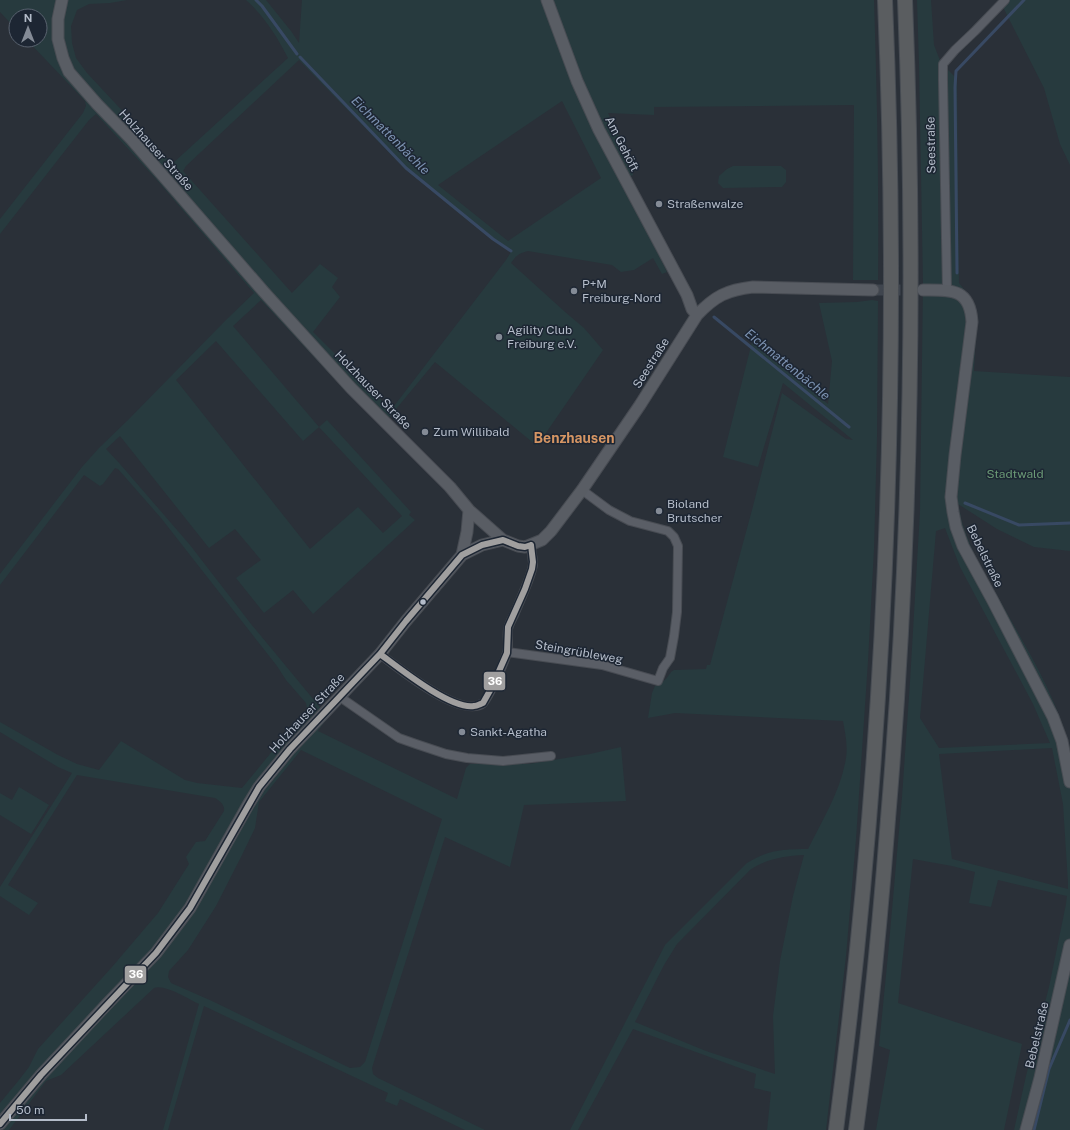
<svg xmlns="http://www.w3.org/2000/svg" width="1070" height="1130" viewBox="0 0 1070 1130" font-family="'Public Sans',sans-serif">
<style>
.green{fill:#273a3e;fill-rule:evenodd}
.lines{fill:none;stroke-linecap:round;stroke-linejoin:round}
.stream{stroke:#384963;stroke-width:3}
.secondary-tunnel{stroke:#3f454e;stroke-width:11;stroke-dasharray:11 5.5;stroke-linecap:butt}
.street-casing{stroke:#484c53;stroke-width:10}
.secondary-casing{stroke:#484c53;stroke-width:13}
.highway-casing{stroke:#474c53;stroke-width:16}
.street{stroke:#5a5e66;stroke-width:8}
.secondary{stroke:#595d64;stroke-width:11}
.highway{stroke:#5a5d60;stroke-width:14}
.bus-1-casing{stroke:#1d2633;stroke-width:9}
.bus-1{stroke:#a09f9f;stroke-width:6}
.poi-dot{fill:#848b96;stroke:#1d2633;stroke-width:1.5}
.bus-dot{fill:#b4bcc9;stroke:#1d2633;stroke-width:1.5}
.labels{text-anchor:middle;stroke-width:3;stroke-linejoin:round;paint-order:stroke}
.street-label{font-size:12px;fill:#b4bcc9;stroke:#1d2633}
.poi-label{font-size:12px;fill:#b4bcc9;stroke:#1d2633;text-anchor:start}
.park-label{font-size:12px;fill:#6b9a76;stroke:#1d2633}
.water-label{font-size:13px;font-style:italic;fill:#7c92b1;stroke:#1d2633}
.quarter-label{font-size:14px;font-weight:bold;fill:#d59563;stroke:#1d2633}
.line-badge{stroke:#1d2633;stroke-width:1.5}
.badge-label{font-size:11px;text-anchor:middle;font-weight:bold;fill:#fff}
</style>
<rect width="100%" height="100%" fill="#2a3038"/>
<!-- green -->
<path class="green" d="M0,0h127l-17,3 -21,1 -12,6 -6,16 1,17 4,15 11,15 85,91 116,-106c-11,-22 -24,-42 -42,-58h20l25,31 8,12 3,-43h572c3,93 5,186 4,280h-25l1,-175 -200,2v8l-46,-2 25,53v9l-7,4 21,52 20,41 -5,2 -9,-16 -19,12 -13,2 -9,-7 -84,-14c-8,2 -12,4 -17,12l53,48 20,17 19,22 -66,96 -102,-84 -53,64 -14,-15 -16,-13 -91,-98 -28,26 86,101 8,-7 84,92 -2,3 6,5 -102,94 -20,-24 -29,23 -28,-35 25,-18 -26,-31 -26,19 -89,-112 -14,13 14,15 70,81 61,79 77,93 -10,14 139,68 9,-31 4,-4h59l61,-10 31,-7 5,54 -102,4 -14,62 -65,-30 -73,231 1,6 5,4 107,52h-20l-65,-31 -3,7 -12,-5 3,-8 -184,-87 -36,124h-5l36,-126c-11,-5 -34,-20 -45,-16l-93,87 -15,6 -37,49h-9v-27l19,-23 10,-13 9,-18 74,-82 46,-54 31,-49 -3,-7 10,-15 9,-1 19,-30c1,-6 -4,-10 -9,-13l-138,-23 -69,110 30,18 -9,12 -29,-19v-9l72,-114 -14,-6 -58,-35v-10l58,33 19,9 22,6 22,-29 64,39 12,3 45,5 65,-79 -1,-6 -20,-23 -9,-14 -116,-148 -43,-49 -3,-1 -12,16 -3,2 -16,-11 -84,110v-11l82,-107 17,-19 29,-28 98,-100 28,-27 -98,-114 -60,-65 -7,6 -89,114v-15l83,-106 3,-7 -1,-5 -58,-61h13v-24h-24v13l-16,-17zM299,60l106,109 86,70 20,13 -5,8 -115,150 -78,-78 27,-35 -8,-10 6,-9 -18,-14 -28,29 -109,-122 3,-5zM562,101l39,77 -93,63 -70,-56zM216,341l87,100 16,-14 83,89 -19,17 -25,-26 -48,42 -134,-169zM301,750l141,69 -77,243 -5,5 -10,1 -138,-67 -41,-18 -3,-6 1,-6 19,-21 28,-44 26,-51 13,-27 4,-26z
M917,0h14l3,45 7,18 16,16 2,204 14,18 4,12 -3,58 96,6v174l-36,-4 -37,-18 -39,-25c2,7 3,15 5,21 8,26 22,49 35,72 27,49 58,97 72,152v381h-56l12,-54 23,-89 17,-83 1,-8 -69,-16 -7,27 -22,-4 6,-31 -23,-6 -39,-7 -15,144 124,41 -18,86h-128l14,-80 -11,-4 9,-91 14,-158 8,-115 10,-170 3,-228 -4,-220zM945,528l15,39 73,137 17,39 -111,5 -19,-30 16,-187zM1052,748l11,56 5,79v6l-116,-30 -13,-105z
M1008,0h62v165l-10,-21 -16,-56 -41,-81z
M733,166h48l5,4v12l-4,5h-4l-55,1 -5,-5 1,-7 8,-7z
M872,300l6,1 -1,136 -3,112 -6,112 -12,178 -10,117 -20,174h-59l4,-38 -17,-4 2,-14 -123,-45 -55,101h-8l95,-185 82,-82c20,-13 37,-14 61,-14 15,-30 33,-59 38,-91 2,-12 -1,-26 -3,-37l-168,-8 -27,5 4,-25 3,-7c6,-3 11,-6 14,-11 4,-5 -1,-1 5,-5l32,-1 1,-4h3l42,-155 30,-117 64,46 7,1 -70,-57 -25,84 -35,-10 29,-115 76,62 4,-43 -13,-58 38,-1zM804,855l-11,41 -13,65 -7,55 2,58 -69,-23 -71,-29 29,-57 13,-21 73,-74c16,-11 34,-14 54,-15z
M19,787l30,18 -18,29 -31,-19v-22l12,7z"/>
<g class="lines">
<!-- stream -->
<path class="stream" d="M256,0l6,6 35,48
M300,57l106,111 87,71 18,12
M957,273l-2,-186 1,-16 68,-71
M714,317l135,110
M965,503l54,22 51,-2
M1034,1130l15,-61 21,-49"/>
<!-- secondary-tunnel -->
<path class="secondary-tunnel" d="M873,290h45"/>
<defs>
<path id="street" d="M947,290l-4,-209v-17l12,-14 20,-19 30,-31
M507,652l95,13 56,16 5,-13 7,-10 4,-22 3,-24 1,-66 -4,-9 -6,-6 -38,-10 -21,-11 -27,-20
M380,654c17,13 82,66 103,49 6,-6 21,-40 24,-50 2,-7 0,-16 1,-24 1,-5 4,-10 6,-14 5,-13 18,-39 19,-51 0,-6 -2,-13 -2,-19
M340,697l59,41 17,6 30,10 21,4 36,3 48,-5"/>
<path id="secondary" d="M62,0l-4,19v20l5,19 6,14 28,32 34,35 133,153 87,96 99,99 19,23 34,30 15,6 7,1 17,-7 9,-9 31,-41 58,-85 57,-90c18,-19 30,-25 56,-28l120,3
M547,0l30,81 22,49 88,165 5,14 5,6
M923,290c28,0 47,-2 49,32l-17,133 -4,42 2,15 3,15 7,19 30,55 60,116 9,24 8,41
M462,555l20,-10 21,-5
M0,1124l41,-49 66,-71 49,-51 34,-45 58,-103 11,-18 31,-38 90,-95 26,-33 56,-66 5,-23 2,-22
M1026,1130l14,-52 30,-133"/>
<path id="highway" d="M836,1130c49,-374 65,-753 49,-1130
M856,1130c14,-103 24,-207 32,-311 23,-272 28,-546 17,-819"/>
</defs>
<!-- street casing -->
<use href="#street" class="street-casing"/>
<!-- secondary casing -->
<use href="#secondary" class="secondary-casing"/>
<!-- highway casing -->
<use href="#highway" class="highway-casing"/>
<!-- street -->
<use href="#street" class="street"/>
<!-- secondary -->
<use href="#secondary" class="secondary"/>
<!-- highway -->
<use href="#highway" class="highway"/>
<defs>
<path id="bus-1" d="M380,654c19,14 71,56 94,52 3,0 6,-2 9,-3l9,-16 15,-34 1,-26 17,-38 7,-20 1,-7 -2,-17
M0,1124l41,-49 115,-122 34,-45 69,-121 31,-38 90,-95 26,-33 56,-66 20,-10 21,-5 15,6 7,1 6,-2"/>
</defs>
<!-- bus-1 casing -->
<use href="#bus-1" class="bus-1-casing"/>
<!-- bus-1 -->
<use href="#bus-1" class="bus-1"/>
</g>
<!-- markers -->
<g class="poi-dot">
<circle cx="659" cy="204" r="4"/>
<circle cx="574" cy="291" r="4"/>
<circle cx="499" cy="337" r="4"/>
<circle cx="425" cy="432" r="4"/>
<circle cx="659" cy="511" r="4"/>
<circle cx="462" cy="732" r="4"/>
</g>
<circle class="bus-dot" cx="423" cy="602" r="3.5"/>
<g class="labels">
<!-- street labels -->
<g class="street-label">
<text transform="translate(622 144) rotate(63)" y="4">Am Gehöft</text>
<text transform="translate(931 145) rotate(-91)" y="4">Seestraße</text>
<text transform="translate(156 150) rotate(48)" y="4">Holzhauser Straße</text>
<text transform="translate(651 363) rotate(-58)" y="4">Seestraße</text>
<text transform="translate(373 390) rotate(46)" y="4">Holzhauser Straße</text>
<text transform="translate(985 556) rotate(64)" y="4">Bebelstraße</text>
<text transform="translate(579 652) rotate(10)" y="4">Steingrübleweg</text>
<text transform="translate(307 713) rotate(-47)" y="4">Holzhauser Straße</text>
<text transform="translate(1037 1035) rotate(-77)" y="4">Bebelstraße</text>
</g>
<!-- poi labels -->
<g class="poi-label">
<text x="667" y="208">Straßenwalze</text>
<text x="582" y="288">P+M<tspan x="582" dy="14">Freiburg-Nord</tspan></text>
<text x="507" y="334">Agility Club<tspan x="507" dy="14">Freiburg e.V.</tspan></text>
<text x="433" y="436">Zum Willibald</text>
<text x="667" y="508">Bioland<tspan x="667" dy="14">Brutscher</tspan></text>
<text x="470" y="736">Sankt-Agatha</text>
</g>
<!-- park labels -->
<g class="park-label">
<text x="1015" y="478">Stadtwald</text>
</g>
<!-- water labels -->
<g class="water-label">
<text transform="translate(391 135) rotate(45)" y="5">Eichmattenbächle</text>
<text transform="translate(788 364) rotate(39)" y="5">Eichmattenbächle</text>
</g>
<!-- quarter labels -->
<g class="quarter-label">
<text x="574" y="443">Benzhausen</text>
</g>
</g>
<g class="line-badge">
<rect x="483" y="671" width="23" height="20" rx="4" fill="#a09f9f"/>
<rect x="124" y="965" width="23" height="19" rx="4" fill="#a09f9f"/>
</g>
<g class="badge-label">
<text x="495" y="685">36</text>
<text x="136" y="978">36</text>
</g>
<!-- north arrow -->
<g transform="translate(28 28)"><circle r="19" fill="#1d2633" stroke="#59626f"/>
<path d="M0-3L7 15L0 10L-7 15Z" fill="#848b96"/>
<text y="-6" font-size="11" font-weight="bold" text-anchor="middle" fill="#b4bcc9">N</text>
</g>
<!-- scale -->
<path d="M10 1114v6h76v-6" fill="none" stroke="#b4bcc9" stroke-width="2"/>
<text x="16" y="1114" font-size="12" fill="#b4bcc9" stroke="#1d2633" stroke-width="3" paint-order="stroke">50 m</text>
</svg>
